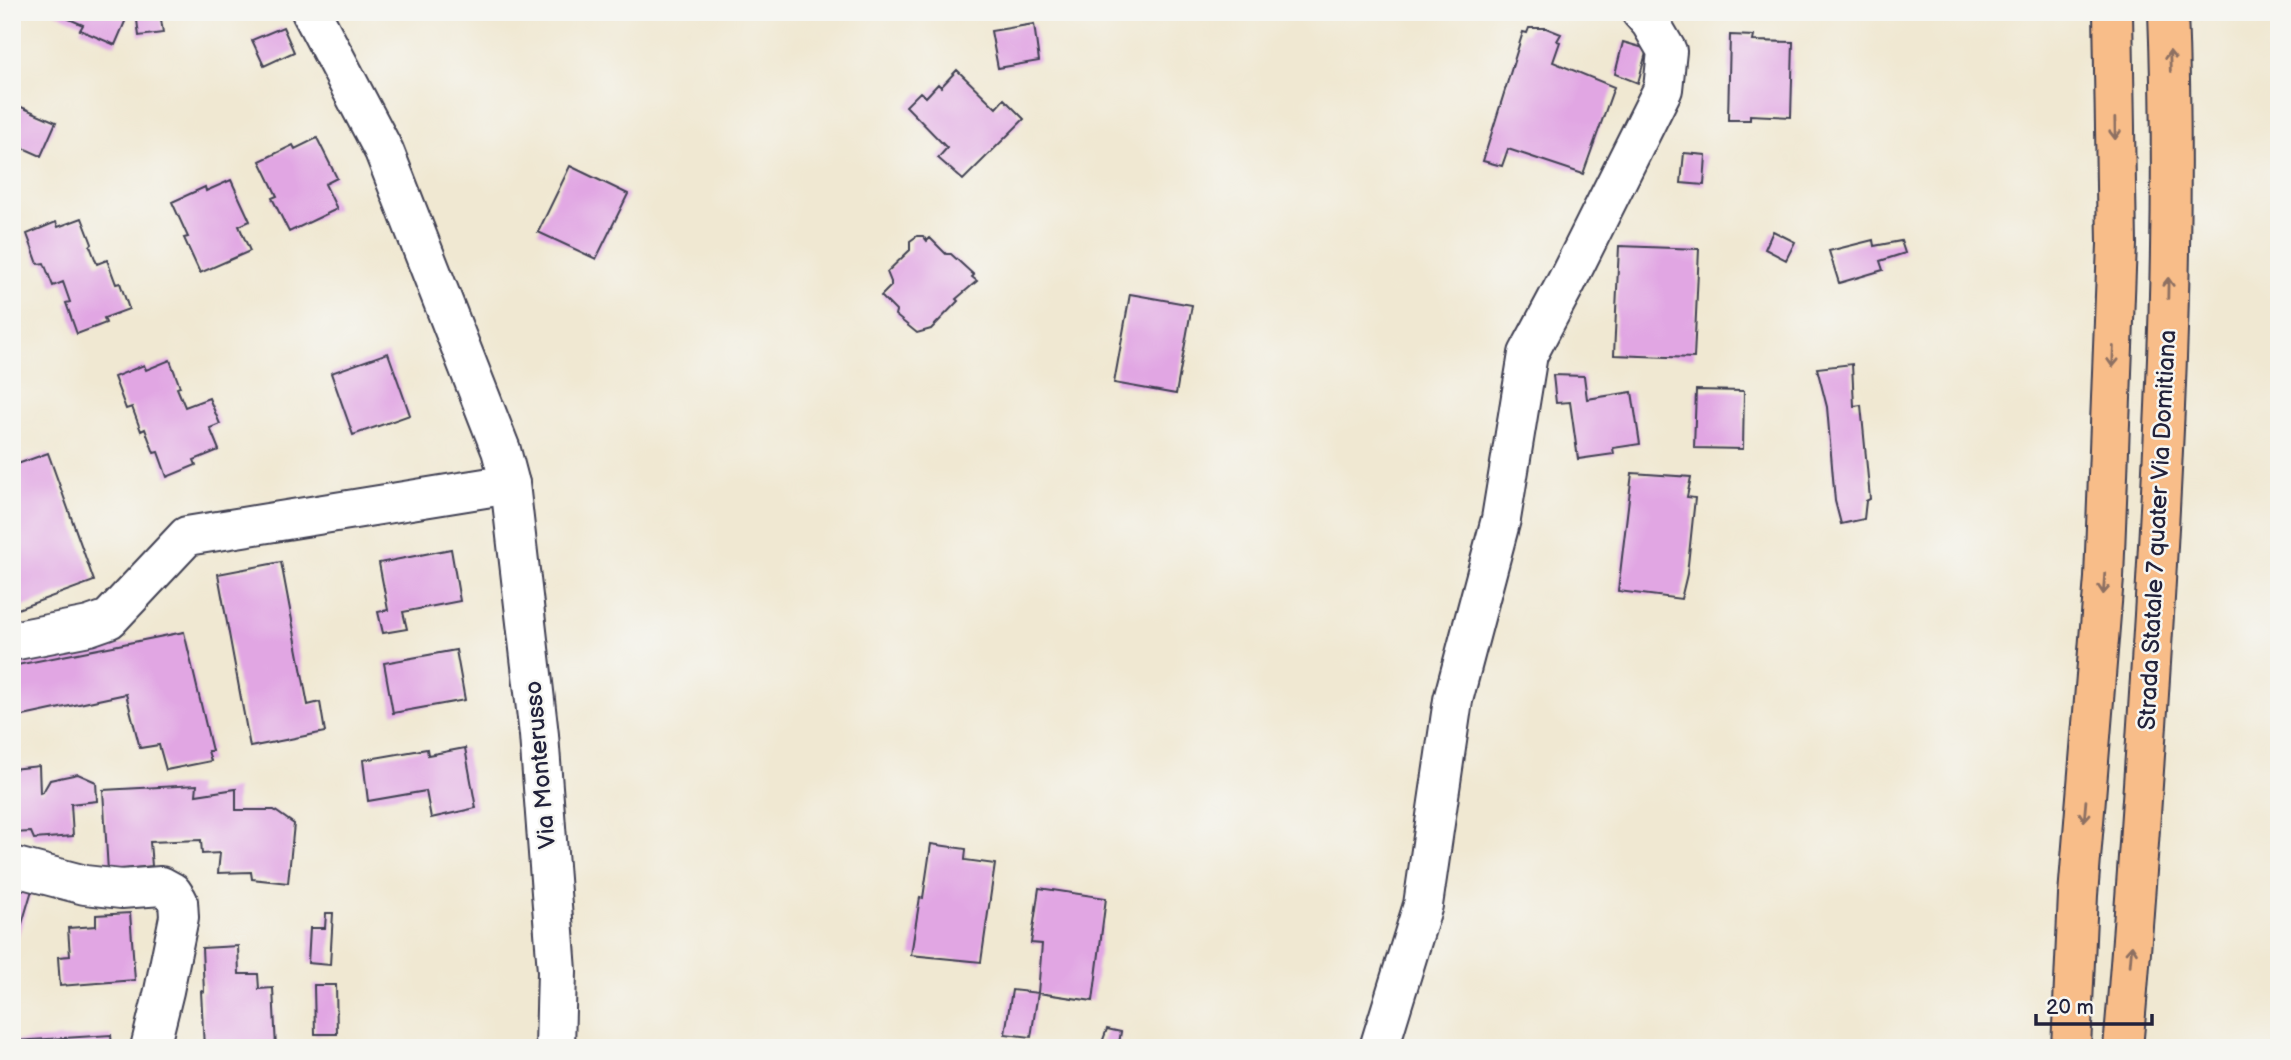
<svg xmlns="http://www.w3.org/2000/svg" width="2291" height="1060" viewBox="0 0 2291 1060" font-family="'Balsamiq Sans',sans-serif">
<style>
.building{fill:#e1a6e3}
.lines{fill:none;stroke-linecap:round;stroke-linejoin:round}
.minor-casing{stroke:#414052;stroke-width:42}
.tertiary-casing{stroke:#414052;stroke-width:42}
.trunk-casing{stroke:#414052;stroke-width:42}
.minor{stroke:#fff;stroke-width:38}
.tertiary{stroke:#fff;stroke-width:38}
.trunk{stroke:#f8bd89;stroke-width:38}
.oneway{stroke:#8d7062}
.labels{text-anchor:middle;stroke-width:5;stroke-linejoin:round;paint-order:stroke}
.street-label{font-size:24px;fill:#22223b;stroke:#f6f6f2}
</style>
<rect width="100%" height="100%" fill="#f6f6f2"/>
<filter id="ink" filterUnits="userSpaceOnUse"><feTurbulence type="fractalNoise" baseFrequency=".0143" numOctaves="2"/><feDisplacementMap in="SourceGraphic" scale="14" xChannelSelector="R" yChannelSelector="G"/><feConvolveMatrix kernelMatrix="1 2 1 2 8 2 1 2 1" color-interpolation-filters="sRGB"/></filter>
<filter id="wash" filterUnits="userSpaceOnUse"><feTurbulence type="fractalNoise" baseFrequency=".00686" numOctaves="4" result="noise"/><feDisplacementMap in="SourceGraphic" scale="28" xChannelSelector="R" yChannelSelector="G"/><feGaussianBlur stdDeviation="1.57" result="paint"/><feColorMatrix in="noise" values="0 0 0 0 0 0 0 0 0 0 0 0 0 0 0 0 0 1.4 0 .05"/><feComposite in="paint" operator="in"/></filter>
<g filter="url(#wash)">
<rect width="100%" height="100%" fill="#f0e8d2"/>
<g id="blocks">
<!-- building -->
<path class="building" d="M53,12h69l-1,2 6,3 -12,28 -35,-15 3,-5z
M136,12h24l3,21 -24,3z
M1034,24l5,37 -41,7 -7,-37z
M283,27l11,25 -30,14 -12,-26z
M1529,28h17l15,6 -4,7 3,1 -7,20 61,25 -31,87 -75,-25 -6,17 -19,-5 40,-129 4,1z
M1730,35l24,1 -1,5 40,1 -2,75 -41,-2v5h-22z
M1623,42l24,7 -9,34 -23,-9z
M957,70l39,38 8,-9 20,20 -61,61 -25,-22 9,-10 -41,-42 14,-14 6,5 12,-13 3,3z
M12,103l44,19 -15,34 -29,-13z
M317,138l20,40 -12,6 12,25 -48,23 -17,-34 5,-2 -17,-35 33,-16 2,4z
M1684,153l22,2 -2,30 -23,-2z
M570,166l58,28 -32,65 -58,-27z
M231,180l19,41 -11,5 11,25 -50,22 -16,-35 4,-1 -16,-35 33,-15 1,4z
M82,218l10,26 -2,2 7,18 10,-4 9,24 4,-1 9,26 -25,9 2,5 -29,11 -11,-31 4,-1 -7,-20 -10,4 -9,-23 -6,1 -11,-30 29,-12 2,5z
M1773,231l22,11 -9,18 -21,-11z
M917,236h6l4,5 3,-3 16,16h5l23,21 -2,2 5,4 -21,18 2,2 -27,28 -14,4 -22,-18 1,-4 -15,-15 10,-10v-4l-4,-10 23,-22v-9z
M1873,240l1,6 27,-5 4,12 -25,8 3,9 -44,13 -10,-32z
M1619,246l80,3 -5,109 -80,-3z
M1130,294l62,11 -16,89 -62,-11z
M388,353l22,62 -57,20 -22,-62z
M170,360l10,27 -3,1 8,19 24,-9 11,26 -10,4 9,22 -25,10 2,5 -29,12 -9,-25 -4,1 -9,-24 -4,2 -9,-24 -6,2 -12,-32 30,-12 2,5z
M1852,364l2,42 7,-1 9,94 -4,2 -2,18 -23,5 -6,-23 -8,-94 -10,-39z
M1553,375l31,1 3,23 45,-7 8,52 -27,4 1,6 -36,5 -8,-57 -14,1z
M1696,390l48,1 -1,58 -49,-1z
M48,453l46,128 -79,29 -3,-7v-137z
M1632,473l59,4 -4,20 8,1 -8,76 -6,25 -63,-8z
M451,549l9,52 -57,11 4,17 -24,4 -5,-21 10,-2 -9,-47z
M281,562l27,143 12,-3 5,30 -75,15 -32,-173z
M184,632l28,119h-4l3,10 -45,9 -7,-25 -19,3 -14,-54 -112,24 -2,-52z
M456,650l9,50 -72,13 -9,-50z
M465,748l11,60 -45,10 -5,-27 -58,10 -5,-41 64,-11 1,6z
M39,766l1,27 3,-1 7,-12 28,-6 18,8 1,19 -26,3 2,32 -39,3 -3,-7 -19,1v-64z
M197,785l-1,10 40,-6v21h38l20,14 -6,59 -36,-4 -1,-7 -33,1 2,-20 -18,1 -1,-14 -51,2 2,24 -44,5 -5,-81z
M931,844l35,5 -1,11 30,4 -14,98 -70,-7 9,-58 3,1z
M12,884l20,6 -19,64h-1z
M1039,888l67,10 -13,103 -55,-8 -7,44 -26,-3 7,-44 26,3 4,-49 -11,-1z
M130,913l5,67 -75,6 -2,-29 12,-1 -2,-28 28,-2v-11z
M326,913h7l-3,52 -22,-2 2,-35h15z
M238,946l1,28h19l1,15 14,-1 3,60h-72l-3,-57 3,1 -2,-44z
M314,985h22l1,49h-22z
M1107,1029l14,3 -3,16h-18z
M111,1035l1,13h-95l-1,-7z"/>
</g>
</g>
<g filter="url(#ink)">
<use href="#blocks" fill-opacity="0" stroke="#414052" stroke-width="2"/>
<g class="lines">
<defs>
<path id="minor" d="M12,641l77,-15 20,-7 78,-83 323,-52 -9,-34 -117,-299 -73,-139
M12,866l73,19 36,4 40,-3 11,6 6,9 1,16 -15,74 -14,57
M1379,1048l44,-143 30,-205 48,-181 27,-165 40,-75 95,-190 4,-38 -17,-29 -9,-10"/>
<path id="tertiary" d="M510,484l29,251 18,236 -2,77"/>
<path id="trunk" d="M2071,1048l7,-153 26,-317 13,-334 -4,-232
M2123,1048c13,-144 22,-289 31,-433 12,-201 22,-402 14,-603"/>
</defs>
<!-- minor casing -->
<use href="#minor" class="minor-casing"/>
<!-- tertiary casing -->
<use href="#tertiary" class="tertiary-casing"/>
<!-- trunk casing -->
<use href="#trunk" class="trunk-casing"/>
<!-- minor -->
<use href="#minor" class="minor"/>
<!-- tertiary -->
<use href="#tertiary" class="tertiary"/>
<!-- trunk -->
<use href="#trunk" class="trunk"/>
</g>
<!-- one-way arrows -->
<defs><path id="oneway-shaft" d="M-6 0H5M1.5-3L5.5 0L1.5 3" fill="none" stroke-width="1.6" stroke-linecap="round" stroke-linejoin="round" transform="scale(1.75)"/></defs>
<g class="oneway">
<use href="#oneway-shaft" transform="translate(2170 61) rotate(-92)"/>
<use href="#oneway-shaft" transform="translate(2115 129) rotate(89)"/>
<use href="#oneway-shaft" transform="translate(2168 288) rotate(-89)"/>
<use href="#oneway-shaft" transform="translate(2113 357) rotate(92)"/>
<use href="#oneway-shaft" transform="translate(2104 584) rotate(94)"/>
<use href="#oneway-shaft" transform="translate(2085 811) rotate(95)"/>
<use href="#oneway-shaft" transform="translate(2131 955) rotate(-85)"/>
</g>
</g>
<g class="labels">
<!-- street labels -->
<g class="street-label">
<text transform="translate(2157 530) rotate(-87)" y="8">Strada Statale 7 quater Via Domitiana</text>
<text transform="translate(540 765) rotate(-95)" y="8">Via Monterusso</text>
</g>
</g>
<!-- margin -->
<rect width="2291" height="1060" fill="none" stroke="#f6f6f2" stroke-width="42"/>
<!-- scale -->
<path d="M2036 1014v10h116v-10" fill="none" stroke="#22223b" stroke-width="3.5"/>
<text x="2046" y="1014" font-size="21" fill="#22223b" stroke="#f6f6f2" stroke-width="5" paint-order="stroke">20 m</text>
</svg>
